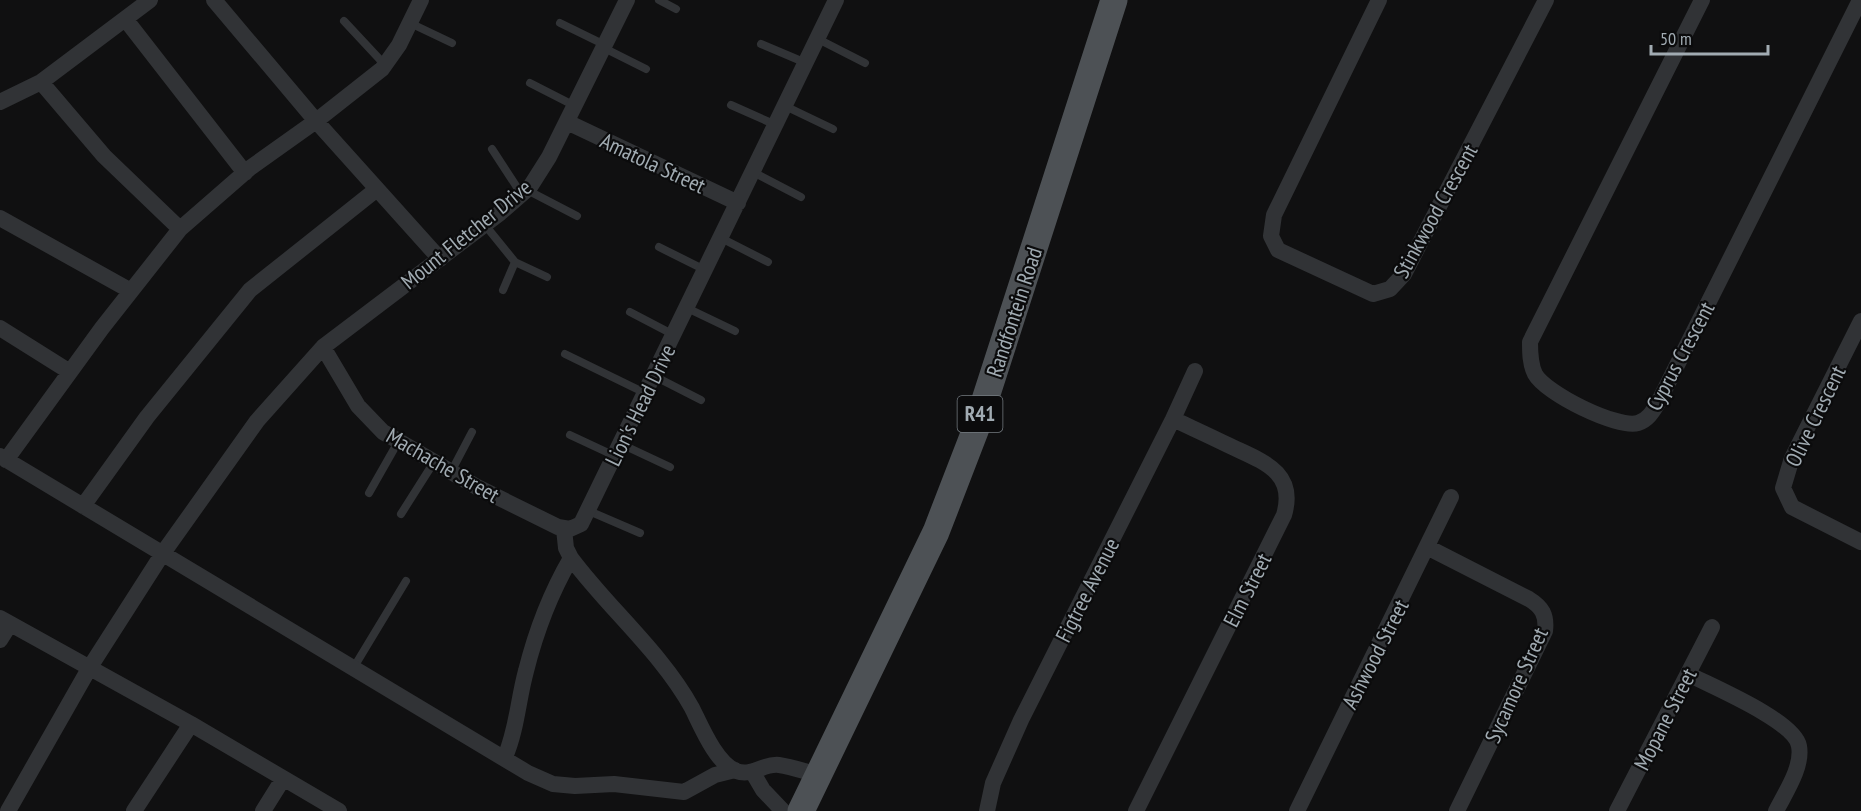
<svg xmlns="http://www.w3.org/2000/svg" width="1861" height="811" viewBox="0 0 1861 811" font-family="'PT Sans Narrow',sans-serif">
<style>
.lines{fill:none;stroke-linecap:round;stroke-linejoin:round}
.service{stroke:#313336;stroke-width:8}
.minor{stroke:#313336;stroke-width:16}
.primary{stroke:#4d5155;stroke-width:27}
.labels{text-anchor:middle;stroke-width:4.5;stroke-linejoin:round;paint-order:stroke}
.shield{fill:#0b0b0c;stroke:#747b80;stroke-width:1.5}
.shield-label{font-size:21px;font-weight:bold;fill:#a1abb2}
.street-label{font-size:22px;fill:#a1abb2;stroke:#0b0b0c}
</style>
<rect width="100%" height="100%" fill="#101011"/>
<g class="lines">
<!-- service -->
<path class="service" d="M659,0l17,9
M344,21l41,44
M410,23l42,20
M560,23l45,22
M818,39l47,24
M761,44l45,19
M604,48l42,21
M530,83l45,23
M731,105l45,20
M785,106l48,23
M492,149l30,46
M753,172l48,25
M527,190l50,26
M485,225l30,37 32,15
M721,238l47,24
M659,247l46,23
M503,290l12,-28
M687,308l48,23
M630,312l44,23
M565,354l80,39
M654,376l47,24
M570,435l45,21
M621,444l49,23
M451,472l21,-40
M369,493l29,-51
M589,511l51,22
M401,514l33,-52
M354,667l52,-86"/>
<!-- minor -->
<path class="minor" d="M214,0l102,121 124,138
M1379,0l-105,215 -3,21 7,14 95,44 17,-5 14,-15 142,-274
M1702,0l-172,342c0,10 0,22 5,32 10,19 82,55 103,49 10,-3 15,-12 20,-20l201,-401
M126,20l119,153
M41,82l63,74 76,73
M0,102l41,-20 109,-82
M567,122l171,81
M0,218l131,73
M1861,321l-69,137 -9,30 9,19 69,35
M0,328l70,44
M323,347l35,59 25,26 94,55 81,40 12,2 11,-5 255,-524
M0,456l528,317 25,11 22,2 39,-2 70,8 31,-17 20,-5
M6,460l96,-132 78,-99 70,-61 66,-47 66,-52 17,-24 22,-45
M83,506l64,-89 103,-127 127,-101
M564,529l2,19 5,10c38,51 90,94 121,150 9,18 24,55 44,63 17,6 27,-8 43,-6 14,2 27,7 40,10
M1429,548l100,51c13,8 18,16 16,32l-88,180
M0,618l191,106 148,87
M0,640l10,-16
M1688,674c23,12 107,47 111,72 4,21 -14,47 -23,65
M505,757c12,-28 13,-57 21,-86 10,-40 24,-77 45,-113
M753,773l10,17 20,21
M8,811l82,-144 73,-114 94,-132 66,-74 177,-134 30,-26 19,-30 78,-157
M134,811l57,-87
M263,811l20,-32
M987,811l6,-28 28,-63 152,-301 22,-48
M1136,811l148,-296c13,-44 -23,-54 -56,-70 -18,-9 -36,-17 -55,-26
M1297,811l154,-314
M1617,811l95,-184"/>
<!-- primary -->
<path class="primary" d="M801,811l135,-279 39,-101 139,-431"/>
</g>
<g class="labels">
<!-- shield labels -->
<rect class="shield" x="957.5" y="396" width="45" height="36" rx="4.5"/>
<g class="shield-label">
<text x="980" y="421">R41</text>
</g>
<!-- street labels -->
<g class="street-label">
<text transform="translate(653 163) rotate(25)" y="8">Amatola Street</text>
<text transform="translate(1435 211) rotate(-61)" y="8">Stinkwood Crescent</text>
<text transform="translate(466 234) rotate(-39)" y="8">Mount Fletcher Drive</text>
<text transform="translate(1014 312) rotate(-72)" y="8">Randfontein Road</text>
<text transform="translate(1680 356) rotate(-62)" y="8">Cyprus Crescent</text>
<text transform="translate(640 405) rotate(-64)" y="8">Lion's Head Drive</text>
<text transform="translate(1815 416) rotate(-64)" y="8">Olive Crescent</text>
<text transform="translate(443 465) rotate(30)" y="8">Machache Street</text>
<text transform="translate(1087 590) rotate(-63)" y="8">Figtree Avenue</text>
<text transform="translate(1247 590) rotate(-63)" y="8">Elm Street</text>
<text transform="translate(1375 654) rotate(-63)" y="8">Ashwood Street</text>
<text transform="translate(1516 685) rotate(-66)" y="8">Sycamore Street</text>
<text transform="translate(1665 719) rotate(-63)" y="8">Mopane Street</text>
</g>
</g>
<!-- scale -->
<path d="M1651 45v9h117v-9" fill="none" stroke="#a1abb2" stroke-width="3"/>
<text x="1660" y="45" font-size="18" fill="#a1abb2" stroke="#0b0b0c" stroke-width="4.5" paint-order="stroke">50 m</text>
</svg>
